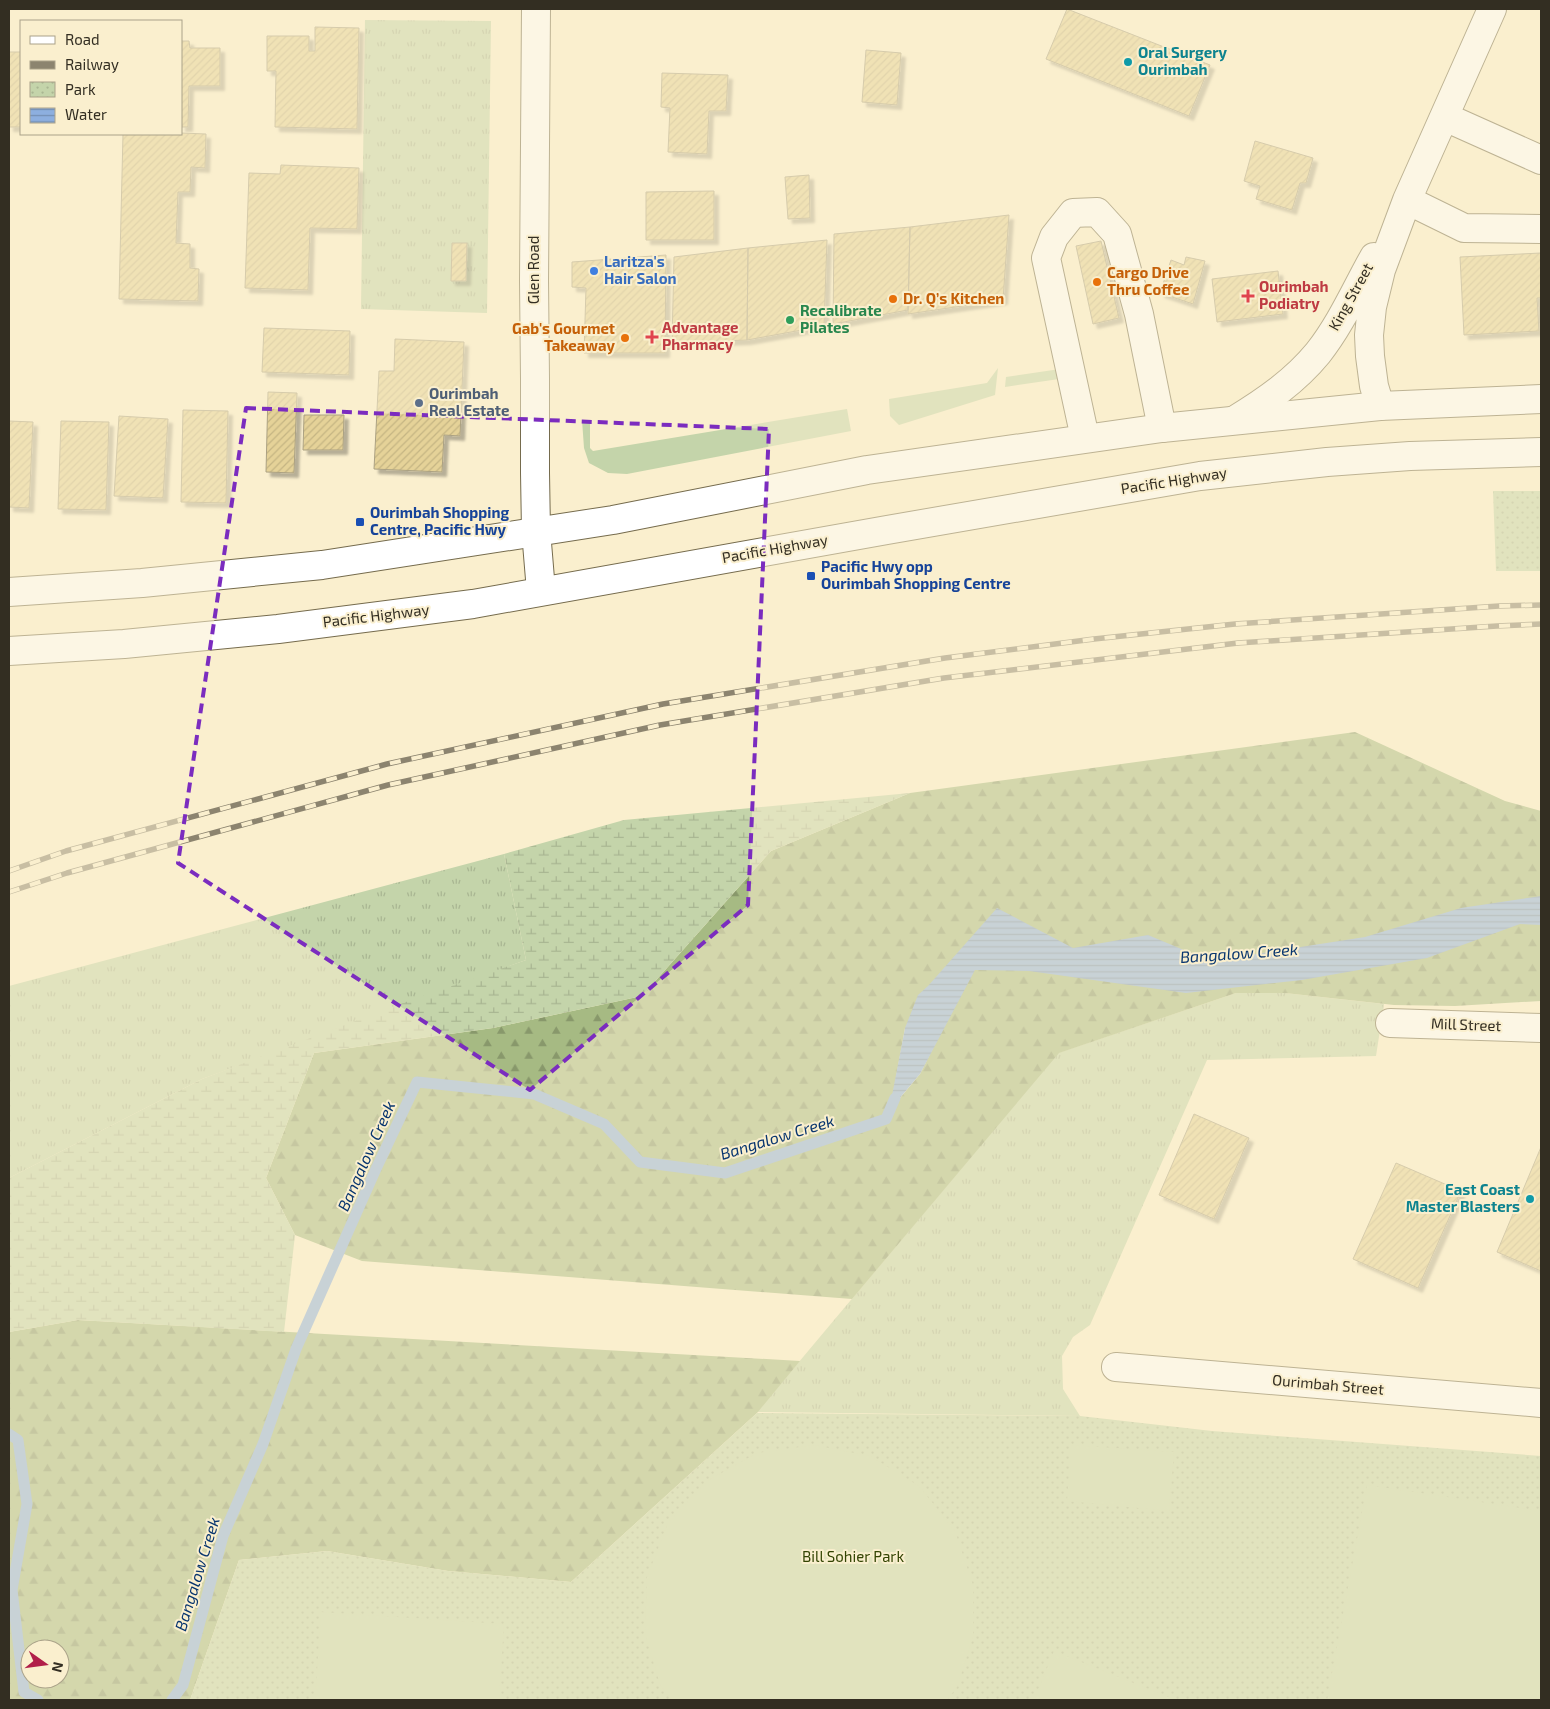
<svg xmlns="http://www.w3.org/2000/svg" width="1550" height="1709" viewBox="0 0 1550 1709" font-family="'Exo 2',sans-serif">
<style>
.grass{fill:url(#grass-tufts)}
.forest{fill:url(#forest-firs);fill-rule:evenodd}
.wetland{fill:url(#wetland-marsh)}
.park{fill:url(#park-dots)}
.garden{fill:#c4d4aa}
.water{fill:url(#water-rules)}
.lines{fill:none;stroke-linecap:round;stroke-linejoin:round}
.stream{stroke:#8dafdf;stroke-width:11}
.building{fill:url(#building-hatch);stroke:#aba182;filter:url(#shadow)}
.minor-casing{stroke:#756b4d;stroke-width:30}
.major-casing{stroke:#756b4d;stroke-width:30}
.minor{stroke:#fff;stroke-width:28}
.major{stroke:#fff;stroke-width:28}
.rail-casing{stroke:#8c846f;stroke-width:5.5}
.rail{stroke:#faefce;stroke-width:4;stroke-dasharray:11;stroke-linecap:butt}
.marked{fill:none;stroke:#7b2cbf;stroke-width:4;stroke-dasharray:10 6;stroke-linejoin:round}
.culture-dot{fill:#0f9aa8;stroke:#faefce;stroke-width:2}
.shop-dot{fill:#3f7fe0;stroke:#faefce;stroke-width:2}
.food-dot{fill:#e8710a;stroke:#faefce;stroke-width:2}
.health-dot{fill:#e0444e;stroke:#faefce;stroke-width:2}
.leisure-dot{fill:#2e9e5b;stroke:#faefce;stroke-width:2}
.service-dot{fill:#5c6f8a;stroke:#faefce;stroke-width:2}
.transit-dot{fill:#1a4fb4;stroke:#faefce;stroke-width:2}
.labels{text-anchor:middle;stroke-width:4;stroke-linejoin:round;paint-order:stroke}
.culture-label{font-size:15px;font-weight:bold;fill:#0d838f;stroke:#faefce;text-anchor:start}
.shop-label{font-size:15px;font-weight:bold;fill:#366cbe;stroke:#faefce;text-anchor:start}
.street-label{font-size:15px;fill:#332e22;stroke:#faefce}
.food-label{font-size:15px;font-weight:bold;fill:#c56008;stroke:#faefce;text-anchor:start}
.health-label{font-size:15px;font-weight:bold;fill:#be3a42;stroke:#faefce;text-anchor:start}
.leisure-label{font-size:15px;font-weight:bold;fill:#27864d;stroke:#faefce;text-anchor:start}
.service-label{font-size:15px;font-weight:bold;fill:#4e5e75;stroke:#faefce;text-anchor:start}
.transit-label{font-size:15px;font-weight:bold;fill:#164399;stroke:#faefce;text-anchor:start}
.park-label{font-size:15px;fill:#334403;stroke:#faefce}
.water-label{font-size:16px;font-style:italic;fill:#09366f;stroke:#faefce}
</style>
<defs>
<pattern id="grass-tufts" width="24" height="20" patternUnits="userSpaceOnUse" patternTransform="scale(1.25)"><rect width="24" height="20" fill="#c4d4aa"/><path d="M3 7l-1-3M5 7V3M7 7l1-3M15 17l-1-3M17 17v-4M19 17l1-3" fill="none" stroke="#a9b692"/></pattern>
<pattern id="forest-firs" width="22" height="20" patternUnits="userSpaceOnUse" patternTransform="scale(1.25)"><rect width="22" height="20" fill="#a6ba83"/><path d="M5 1l3.5 6h-7zM16 11l3.5 6h-7z" fill="#88986b"/></pattern>
<pattern id="wetland-marsh" width="20" height="14" patternUnits="userSpaceOnUse" patternTransform="scale(1.25)"><rect width="20" height="14" fill="#c4d4aa"/><path d="M1 5h8M5 5V1M11 12h8M15 12V8" fill="none" stroke="#a9b692"/></pattern>
<pattern id="park-dots" width="8" height="8" patternUnits="userSpaceOnUse" patternTransform="scale(1.25)"><rect width="8" height="8" fill="#c4d4aa"/><path d="M2 2h.1M6 6h.1" fill="none" stroke="#a9b692" stroke-width="1.8" stroke-linecap="round"/></pattern>
<pattern id="water-rules" width="6" height="5" patternUnits="userSpaceOnUse" patternTransform="scale(1.25)"><rect width="6" height="5" fill="#8dafdf"/><path d="M0 2.5h6" fill="none" stroke="#748fb4"/></pattern>
<pattern id="building-hatch" width="6" height="6" patternUnits="userSpaceOnUse" patternTransform="scale(1.25)"><rect width="6" height="6" fill="#e5d298"/><path d="M-1 1l2-2M0 6l6-6M5 7l2-2" fill="none" stroke="#c5b583"/></pattern>
<filter id="shadow"><feDropShadow dx="4.5" dy="4.5" stdDeviation="1" flood-color="#0004"/></filter>
</defs>
<rect width="100%" height="100%" fill="#faefce"/>
<!-- grass -->
<path class="grass" d="M365,20l126,1 -4,292 -126,-4z
M504,854l22,106 -324,119 -193,99v-192z
M1236,993h49l99,11 -8,52 -169,4 -117,265 -17,12 -11,19 1,33 17,27 -323,-4 301,-359z"/>
<!-- forest -->
<path class="forest" d="M1355,732l150,69 36,10v190l-86,5 -61,-1 -109,-12h-49l-177,60 -207,246 -490,-38 -67,-26 -29,-57 48,-125 179,-25 149,-32 129,-145 139,-58zM944,1026l-24,48 -30,36 15,-82z
M78,1320l722,41 -43,52 -186,169 -123,-11 -121,-20 -88,9 -49,140h-181v-368zM30,1649h30v30h-30z"/>
<!-- wetland -->
<path class="wetland" d="M910,793l-139,58 -129,145 -149,32 -179,25 -48,125 29,57 -11,97 -206,-12 -69,12v-154l193,-99 201,-76 123,-43 -22,-106 120,-34z"/>
<!-- park -->
<path class="park" d="M1493,491h48v80h-45z
M757,1413l323,3 132,15 329,25v244h-1351l49,-140 88,-9 121,20 123,11z"/>
<!-- garden -->
<path class="garden" d="M998,368l-3,27 -96,30 -9,-9 -1,-17 98,-16z
M1060,369l-1,10 -54,8 1,-10z
M847,409l4,22 -224,43 -19,-1 -19,-10 -5,-15 -2,-28h8v28l3,3z
M814,1445l56,11 49,30 36,45 18,54v52l-16,50 -10,13h-276l-11,-16 -15,-50 2,-57 21,-54 39,-42 50,-28z
M1071,1445l103,7 -5,59 -102,-10z
M1367,1485l174,26v189h-214z
M321,1612l183,12 -5,76h-184z
M1054,1651l122,49h-142z"/>
<!-- water -->
<path class="water" d="M1541,896v29l-21,-1 -93,34 -125,22 -116,13 -157,-22 -54,-1 -55,104 -31,37 16,-83 13,-33 10,-9 69,-78 76,40 75,-13 62,26 155,-24 96,-29z"/>
<g class="lines">
<!-- stream -->
<path class="stream" d="M9,1434l9,6 9,64 -15,86 12,102 14,8
M172,1700l11,-15 40,-149 40,-92 33,-95 79,-178 42,-89 117,12 70,30 36,38 85,11 161,-54 9,-21"/>
</g>
<!-- building -->
<path class="building" d="M1067,9l143,56 -21,51 -143,-57z
M315,27l44,1 -2,101 -82,-2 1,-56h-9v-35h42v15h6z
M181,41h8l1,7h30v38h-31l-1,41h-7z
M866,50l35,3 -4,52 -35,-3z
M9,52h12v75h-12z
M662,73l66,2 -2,36h-17l-2,43 -39,-2 2,-44 -9,-1z
M181,133l25,1 -1,34 -14,-1 -1,25h-12l-2,51 14,1v24l9,1 -1,32 -79,-2 4,-165z
M1255,141l58,17 -7,25h-6l-8,27 -36,-11 4,-13 -16,-5z
M281,165l78,3 -2,61 -47,-1 -2,62 -63,-2 4,-115 31,1z
M809,175l1,43 -22,1 -3,-42z
M714,191v49h-68v-48z
M1009,215l-6,85 -95,14 2,-87z
M910,227l-2,83 -75,14 1,-90z
M827,240l-3,86 -77,14 1,-92z
M1101,241l18,77 -26,6 -17,-78z
M452,243h15l-1,38h-15z
M748,248l-1,92 -75,3 2,-86z
M1541,253v45h-4l2,33 -75,4 -4,-78z
M666,255l-1,98h-81l2,-65 -14,-1v-25z
M1186,257l19,4 -12,43 -33,-11 11,-33 13,5z
M1278,271l5,43 -66,8 -5,-43z
M264,328l86,3 -1,44 -87,-3z
M395,339l69,3 -4,94 -16,-1 -2,37 -68,-3 5,-98h15z
M268,392l29,1 -3,80 -28,-1z
M183,410l45,1 -2,92 -45,-1z
M304,415h40l-1,35h-40z
M119,416l49,3 -5,79 -49,-2z
M9,421l24,1 -4,86 -20,-1z
M61,421l48,1 -3,88 -48,-1z
M1194,1114l55,24 -35,81 -55,-24z
M1541,1147v124l-44,-19z
M1396,1163l65,28 -43,97 -65,-29z"/>
<g class="lines">
<defs>
<path id="minor" d="M536,9l-2,272 1,98v94l1,58 5,60
M1445,117l96,43
M1407,200l57,28 77,1
M1380,406l-6,-20 -4,-30 -1,-21 3,-28 9,-37 26,-70 85,-191
M1235,420c31,-19 60,-39 83,-67 23,-29 38,-64 56,-96
M1085,438l-39,-180 8,-21 19,-24 24,-1 20,22 22,80 23,114
M1390,1023l151,5
M1116,1367l425,36"/>
<path id="major" d="M9,592l133,-9 180,-18 291,-45 254,-50 295,-42 218,-22 161,-7
M9,651l115,-7 154,-15 195,-25 414,-74 313,-54 127,-14 83,-6 131,-4"/>
</defs>
<!-- minor casing -->
<use href="#minor" class="minor-casing"/>
<!-- major casing -->
<use href="#major" class="major-casing"/>
<!-- minor -->
<use href="#minor" class="minor"/>
<!-- major -->
<use href="#major" class="major"/>
<defs>
<path id="rail" d="M9,871l57,-20 321,-87 276,-60 282,-46 149,-19 141,-15 264,-18 42,-1
M9,892l58,-19 321,-88 272,-60 284,-47 294,-35 259,-17 44,-2"/>
</defs>
<!-- rail casing -->
<use href="#rail" class="rail-casing"/>
<!-- rail -->
<use href="#rail" class="rail"/>
</g>
<!-- marked area -->
<path d="M0 0H1550V1709H0ZM246,408l523,21 -21,476 -218,185 -352,-227z" fill="#faefce" fill-opacity=".55" fill-rule="evenodd"/>
<path class="marked" d="M246,408l523,21 -21,476 -218,185 -352,-227z"/>
<!-- markers -->
<g class="culture-dot">
<circle cx="1128" cy="62" r="5"/>
<circle cx="1530" cy="1199" r="5"/>
</g>
<circle class="shop-dot" cx="594" cy="271" r="5"/>
<g class="food-dot">
<circle cx="1097" cy="282" r="5"/>
<circle cx="893" cy="299" r="5"/>
<circle cx="625" cy="338" r="5"/>
</g>
<g class="health-dot">
<path d="M1245.5 288.5h5v5h5v5h-5v5h-5v-5h-5v-5h5z"/>
<path d="M649.5 329.5h5v5h5v5h-5v5h-5v-5h-5v-5h5z"/>
</g>
<circle class="leisure-dot" cx="790" cy="320" r="5"/>
<circle class="service-dot" cx="419" cy="403" r="5"/>
<g class="transit-dot">
<rect x="355" y="517" width="10" height="10" rx="2.5"/>
<rect x="806" y="571" width="10" height="10" rx="2.5"/>
</g>
<g class="labels">
<!-- culture labels -->
<g class="culture-label">
<text x="1138" y="58">Oral Surgery<tspan x="1138" dy="17">Ourimbah</tspan></text>
<text x="1520" y="1195" text-anchor="end">East Coast<tspan x="1520" dy="17">Master Blasters</tspan></text>
</g>
<!-- shop labels -->
<g class="shop-label">
<text x="604" y="267">Laritza's<tspan x="604" dy="17">Hair Salon</tspan></text>
</g>
<!-- street labels -->
<g class="street-label">
<text transform="translate(534 270) rotate(-90)" y="5">Glen Road</text>
<text transform="translate(1351 297) rotate(-61)" y="5">King Street</text>
<text transform="translate(1174 481) rotate(-9)" y="5">Pacific Highway</text>
<text transform="translate(775 549) rotate(-10)" y="5">Pacific Highway</text>
<text transform="translate(376 616) rotate(-7)" y="5">Pacific Highway</text>
<text transform="translate(1466 1025) rotate(2)" y="5">Mill Street</text>
<text transform="translate(1328 1385) rotate(5)" y="5">Ourimbah Street</text>
</g>
<!-- food labels -->
<g class="food-label">
<text x="1107" y="278">Cargo Drive<tspan x="1107" dy="17">Thru Coffee</tspan></text>
<text x="903" y="304">Dr. Q’s Kitchen</text>
<text x="615" y="334" text-anchor="end">Gab's Gourmet<tspan x="615" dy="17">Takeaway</tspan></text>
</g>
<!-- health labels -->
<g class="health-label">
<text x="1259" y="292">Ourimbah<tspan x="1259" dy="17">Podiatry</tspan></text>
<text x="662" y="333">Advantage<tspan x="662" dy="17">Pharmacy</tspan></text>
</g>
<!-- leisure labels -->
<g class="leisure-label">
<text x="800" y="316">Recalibrate<tspan x="800" dy="17">Pilates</tspan></text>
</g>
<!-- service labels -->
<g class="service-label">
<text x="429" y="399">Ourimbah<tspan x="429" dy="17">Real Estate</tspan></text>
</g>
<!-- transit labels -->
<g class="transit-label">
<text x="370" y="518">Ourimbah Shopping<tspan x="370" dy="17">Centre, Pacific Hwy</tspan></text>
<text x="821" y="572">Pacific Hwy opp<tspan x="821" dy="17">Ourimbah Shopping Centre</tspan></text>
</g>
<!-- park labels -->
<g class="park-label">
<text x="853" y="1562">Bill Sohier Park</text>
</g>
<!-- water labels -->
<g class="water-label">
<text transform="translate(1239 953) rotate(-4)" y="6">Bangalow Creek</text>
<text transform="translate(777 1137) rotate(-17)" y="6">Bangalow Creek</text>
<text transform="translate(366 1156) rotate(-66)" y="6">Bangalow Creek</text>
<text transform="translate(197 1574) rotate(-73)" y="6">Bangalow Creek</text>
</g>
</g>
<!-- border -->
<rect width="1550" height="1709" fill="none" stroke="#332e22" stroke-width="20"/>
<!-- legend -->
<rect x="20" y="20" width="162" height="115" fill="#faefce" stroke="#aaa289"/>
<rect x="30" y="36" width="25" height="8" fill="#ffffff" stroke="#aaa289"/>
<text x="65" y="45" font-size="15" fill="#332e22">Road</text>
<rect x="30" y="61" width="25" height="8" fill="#8c846f" stroke="#aaa289"/>
<text x="65" y="70" font-size="15" fill="#332e22">Railway</text>
<rect x="30" y="82" width="25" height="15" fill="url(#park-dots)" stroke="#aaa289"/>
<text x="65" y="95" font-size="15" fill="#332e22">Park</text>
<rect x="30" y="108" width="25" height="15" fill="url(#water-rules)" stroke="#aaa289"/>
<text x="65" y="120" font-size="15" fill="#332e22">Water</text>
<!-- north arrow -->
<g transform="translate(45 1664) rotate(104)"><circle r="24" fill="#faefce" stroke="#aaa289"/>
<path d="M0-4L9 19L0 12L-9 19Z" fill="#b11f49"/>
<text y="-8" font-size="14" font-weight="bold" text-anchor="middle" fill="#332e22">N</text>
</g>
</svg>
